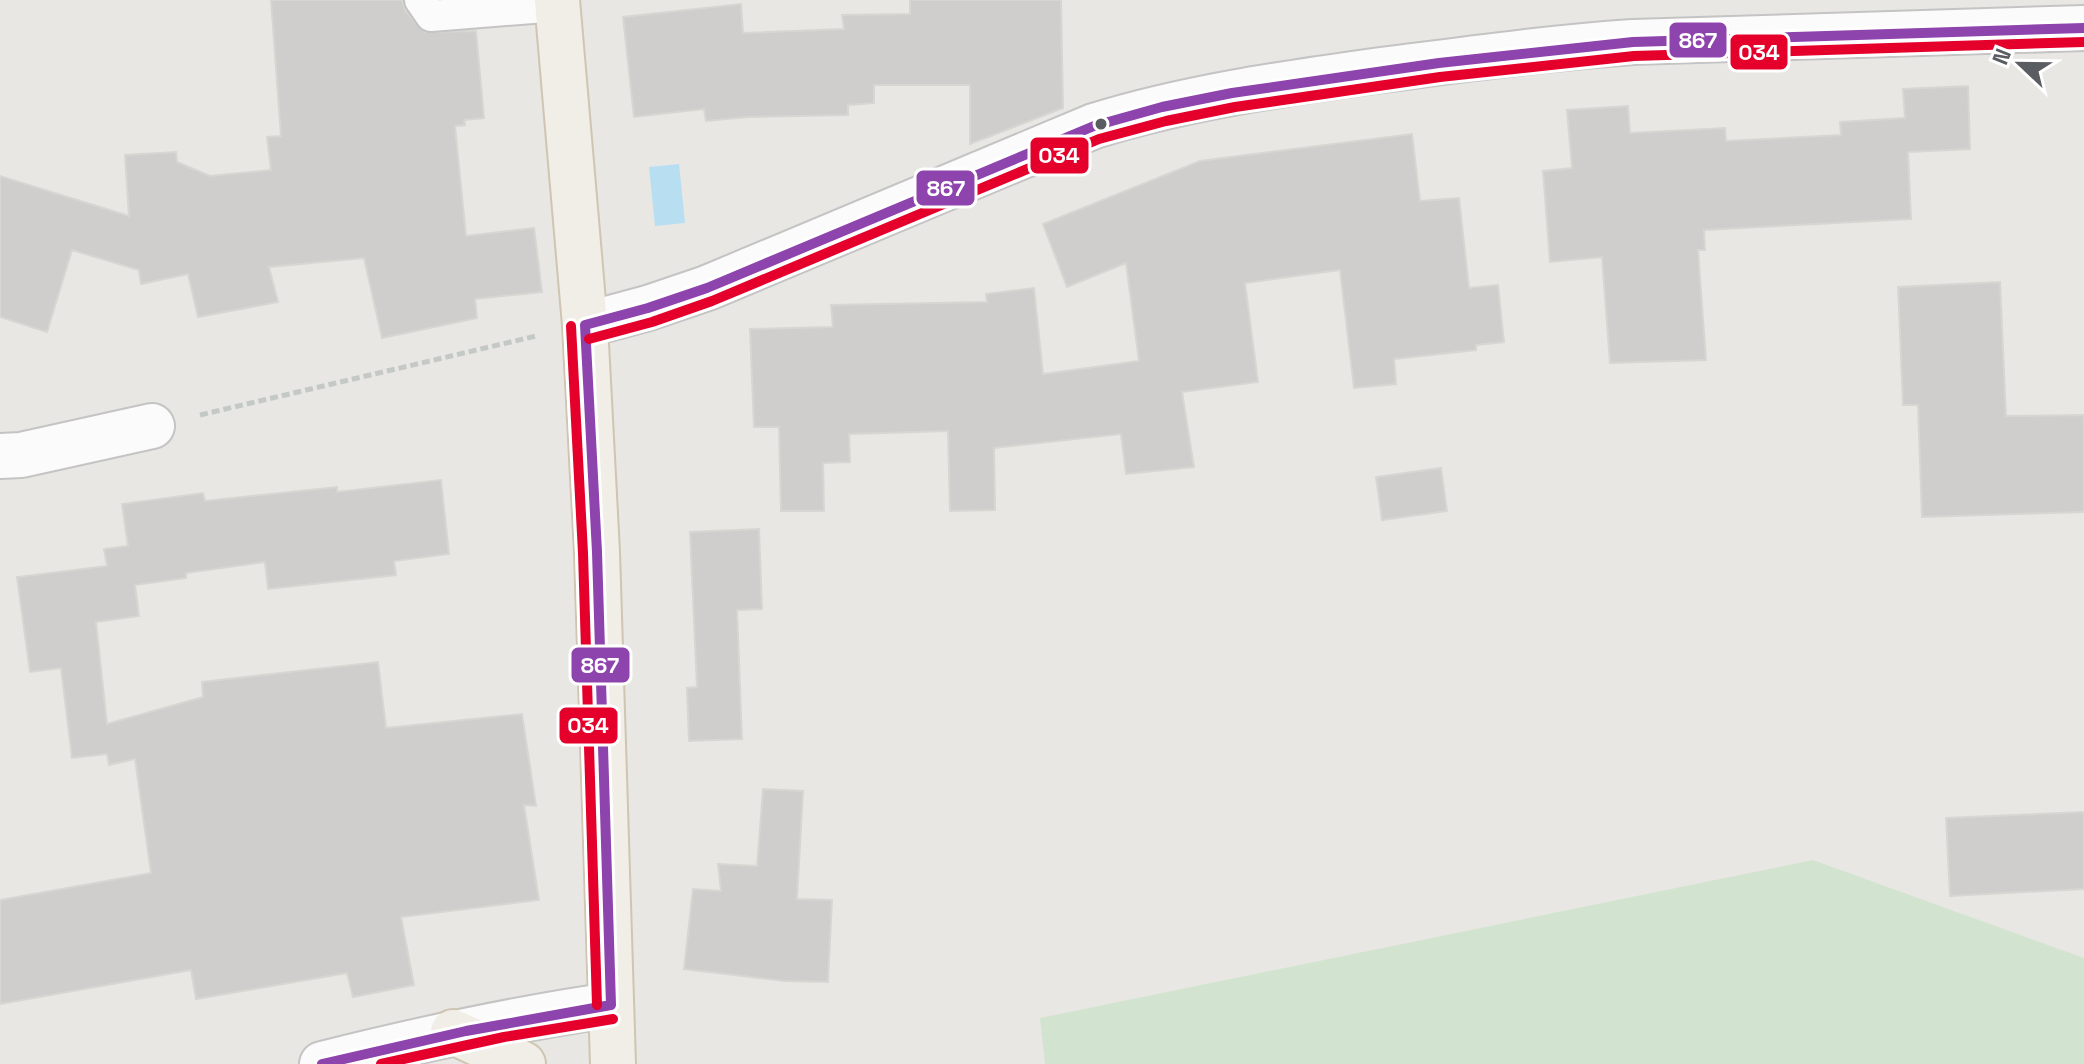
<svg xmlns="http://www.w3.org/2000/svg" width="2084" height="1064" viewBox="0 0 2084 1064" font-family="'Space Grotesk',sans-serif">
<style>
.green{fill:#d2e4cf}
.water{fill:#b8def2}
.building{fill:#cfcecc;stroke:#d8d6d2;stroke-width:2}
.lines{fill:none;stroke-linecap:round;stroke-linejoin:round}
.service-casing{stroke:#c4c4c4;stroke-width:34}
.minor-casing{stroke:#c4c4c4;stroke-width:48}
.tertiary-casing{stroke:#c4c4c4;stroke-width:48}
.primary-casing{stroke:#cfc5b2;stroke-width:48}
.path{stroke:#c5c9c6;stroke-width:5;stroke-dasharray:8 4;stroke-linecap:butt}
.service{stroke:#fcfbfb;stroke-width:30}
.minor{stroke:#fcfbfb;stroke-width:44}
.tertiary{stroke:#fcfbfb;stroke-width:44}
.primary{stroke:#f0eee6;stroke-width:44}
.bus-1-casing{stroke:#fff;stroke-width:16}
.bus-2-casing{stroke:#fff;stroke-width:16}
.bus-1{stroke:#8e44ad;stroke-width:10}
.bus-2{stroke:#e4002b;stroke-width:10}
.bus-dot{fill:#595d61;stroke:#fff;stroke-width:3}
.line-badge{stroke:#fff;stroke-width:3}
.badge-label{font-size:22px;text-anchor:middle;font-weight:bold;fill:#fff}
</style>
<rect width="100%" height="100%" fill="#e8e7e3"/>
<!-- green -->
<path class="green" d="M1813,860l271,98v106h-1039l-5,-46z"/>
<!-- water -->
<path class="water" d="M679,164l6,59 -30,3 -6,-59z"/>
<!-- building -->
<path class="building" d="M271,0h131l3,10 19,22 52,-1 8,87 -20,2 1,5 -10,1 11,110 68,-8 8,64 -67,7 2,19 -95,20 -18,-80 -95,9 9,35 -80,15 -10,-43 -47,10 -2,-14 -67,-20 -25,82 -47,-15v-141l129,40 -4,-61 51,-3 1,10 33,14 61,-6 -4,-33 14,-1z
M910,0h151l2,108 -93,36v-59h-96v18l-26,2v10l-100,2 -42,4 -2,-12 -70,8 -11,-100 118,-13 2,29 101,-4 -2,-14 68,-1z
M1968,86l2,63 -62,3 3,67 -207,11 1,20h-7l8,110 -96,3 -8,-106 -52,5 -7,-91 29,-3 -5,-58 61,-4 2,27 95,-5 1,13 115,-6 -1,-13 65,-4 -2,-29z
M1412,134l8,67 39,-3 10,90 29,-3 6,57 -28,3v5l-82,9 2,25 -42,4 -14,-118 -95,13 13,99 -76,10 12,75 -68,7 -5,-40 -127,14 1,62 -45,1 -2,-80 -99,3 1,28 -27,1 1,48h-43l-2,-84h-25l-4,-98 83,-2 -2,-22 156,-3 -1,-8 48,-6 9,86 96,-13 -13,-98 -59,24 -24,-63 157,-63z
M2000,282l6,134 78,-1v97l-162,5 -4,-112h-15l-5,-118z
M1441,468l6,43 -65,9 -6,-43z
M441,480l8,74 -55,7 2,14 -128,14 -3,-27 -79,11v5l-51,7 4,31 -43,6 11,102 96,-27 -1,-15 176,-20 8,66 136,-14 14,92 -12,-1 15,95 -138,17 13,68 -61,12 -6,-24 -151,26 -5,-29 -191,34v-104l151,-27 -16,-114 -26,6 -2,-11 -35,4 -11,-90 -31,4 -13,-95 90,-11 -3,-17 24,-3 -6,-42 81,-11 2,8 132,-14v5z
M759,529l3,80 -25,1 5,129 -53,2 -2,-53 10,-1 -7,-155z
M763,789l40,2 -6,108 35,1 -4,82 -43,-1 -101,-12 9,-80 28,2 -3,-27 39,2z
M2084,812v77l-134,7 -4,-78z"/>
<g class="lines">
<defs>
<path id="service" d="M420,0l11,16 127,-10"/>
<path id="minor" d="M0,456l21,-1 131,-29"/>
<path id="tertiary" d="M585,325l63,-17 59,-20 387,-162c90,-28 186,-42 280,-55 86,-11 172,-23 259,-29l451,-14
M322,1064c96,-24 191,-45 289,-59"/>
<path id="primary" d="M557,0l28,325 12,227 16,512
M453,1032l70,32"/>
</defs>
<!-- service casing -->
<use href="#service" class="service-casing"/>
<!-- minor casing -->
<use href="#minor" class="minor-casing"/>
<!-- tertiary casing -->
<use href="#tertiary" class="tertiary-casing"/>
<!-- primary casing -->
<use href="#primary" class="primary-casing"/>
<!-- path -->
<path class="path" d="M200,415l336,-79"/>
<!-- service -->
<use href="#service" class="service"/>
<!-- minor -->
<use href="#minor" class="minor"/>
<!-- tertiary -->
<use href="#tertiary" class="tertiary"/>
<!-- primary -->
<use href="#primary" class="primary"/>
<defs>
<path id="bus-1" d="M585,325l63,-17 59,-20 387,-162 68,-19 70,-14 207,-30 194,-21 451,-14
M585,325l12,227 14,453
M322,1064l144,-33 145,-26"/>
<path id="bus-2" d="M571,326l12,227 14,452
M589,339l63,-17 60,-21 387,-162 67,-18 69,-14 205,-30 194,-21 450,-14
M381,1064l123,-27 109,-18"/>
</defs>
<!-- bus-1 casing -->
<use href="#bus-1" class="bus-1-casing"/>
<!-- bus-2 casing -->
<use href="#bus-2" class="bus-2-casing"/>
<!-- bus-1 -->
<use href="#bus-1" class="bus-1"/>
<!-- bus-2 -->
<use href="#bus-2" class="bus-2"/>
</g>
<!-- markers -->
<circle class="bus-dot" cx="1101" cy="124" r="7"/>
<g class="line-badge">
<rect x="1668" y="21" width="60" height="38" rx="8" fill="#8e44ad"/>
<rect x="1729" y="33" width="60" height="38" rx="8" fill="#e4002b"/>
<rect x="1029" y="136" width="61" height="39" rx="8" fill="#e4002b"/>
<rect x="915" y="169" width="61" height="38" rx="8" fill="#8e44ad"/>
<rect x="570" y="646" width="61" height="38" rx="8" fill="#8e44ad"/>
<rect x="558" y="706" width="61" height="39" rx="8" fill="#e4002b"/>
</g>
<g class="badge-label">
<text x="1698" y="48">867</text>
<text x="1759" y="60">034</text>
<text x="1059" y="163">034</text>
<text x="946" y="196">867</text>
<text x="600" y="673">867</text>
<text x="588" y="733">034</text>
</g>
<!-- north arrow -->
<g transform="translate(2020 64) rotate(292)" stroke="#ffffff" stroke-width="6" paint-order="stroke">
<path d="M0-6L14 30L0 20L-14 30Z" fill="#595d61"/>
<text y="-12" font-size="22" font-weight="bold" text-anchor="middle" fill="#595d61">N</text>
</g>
</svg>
